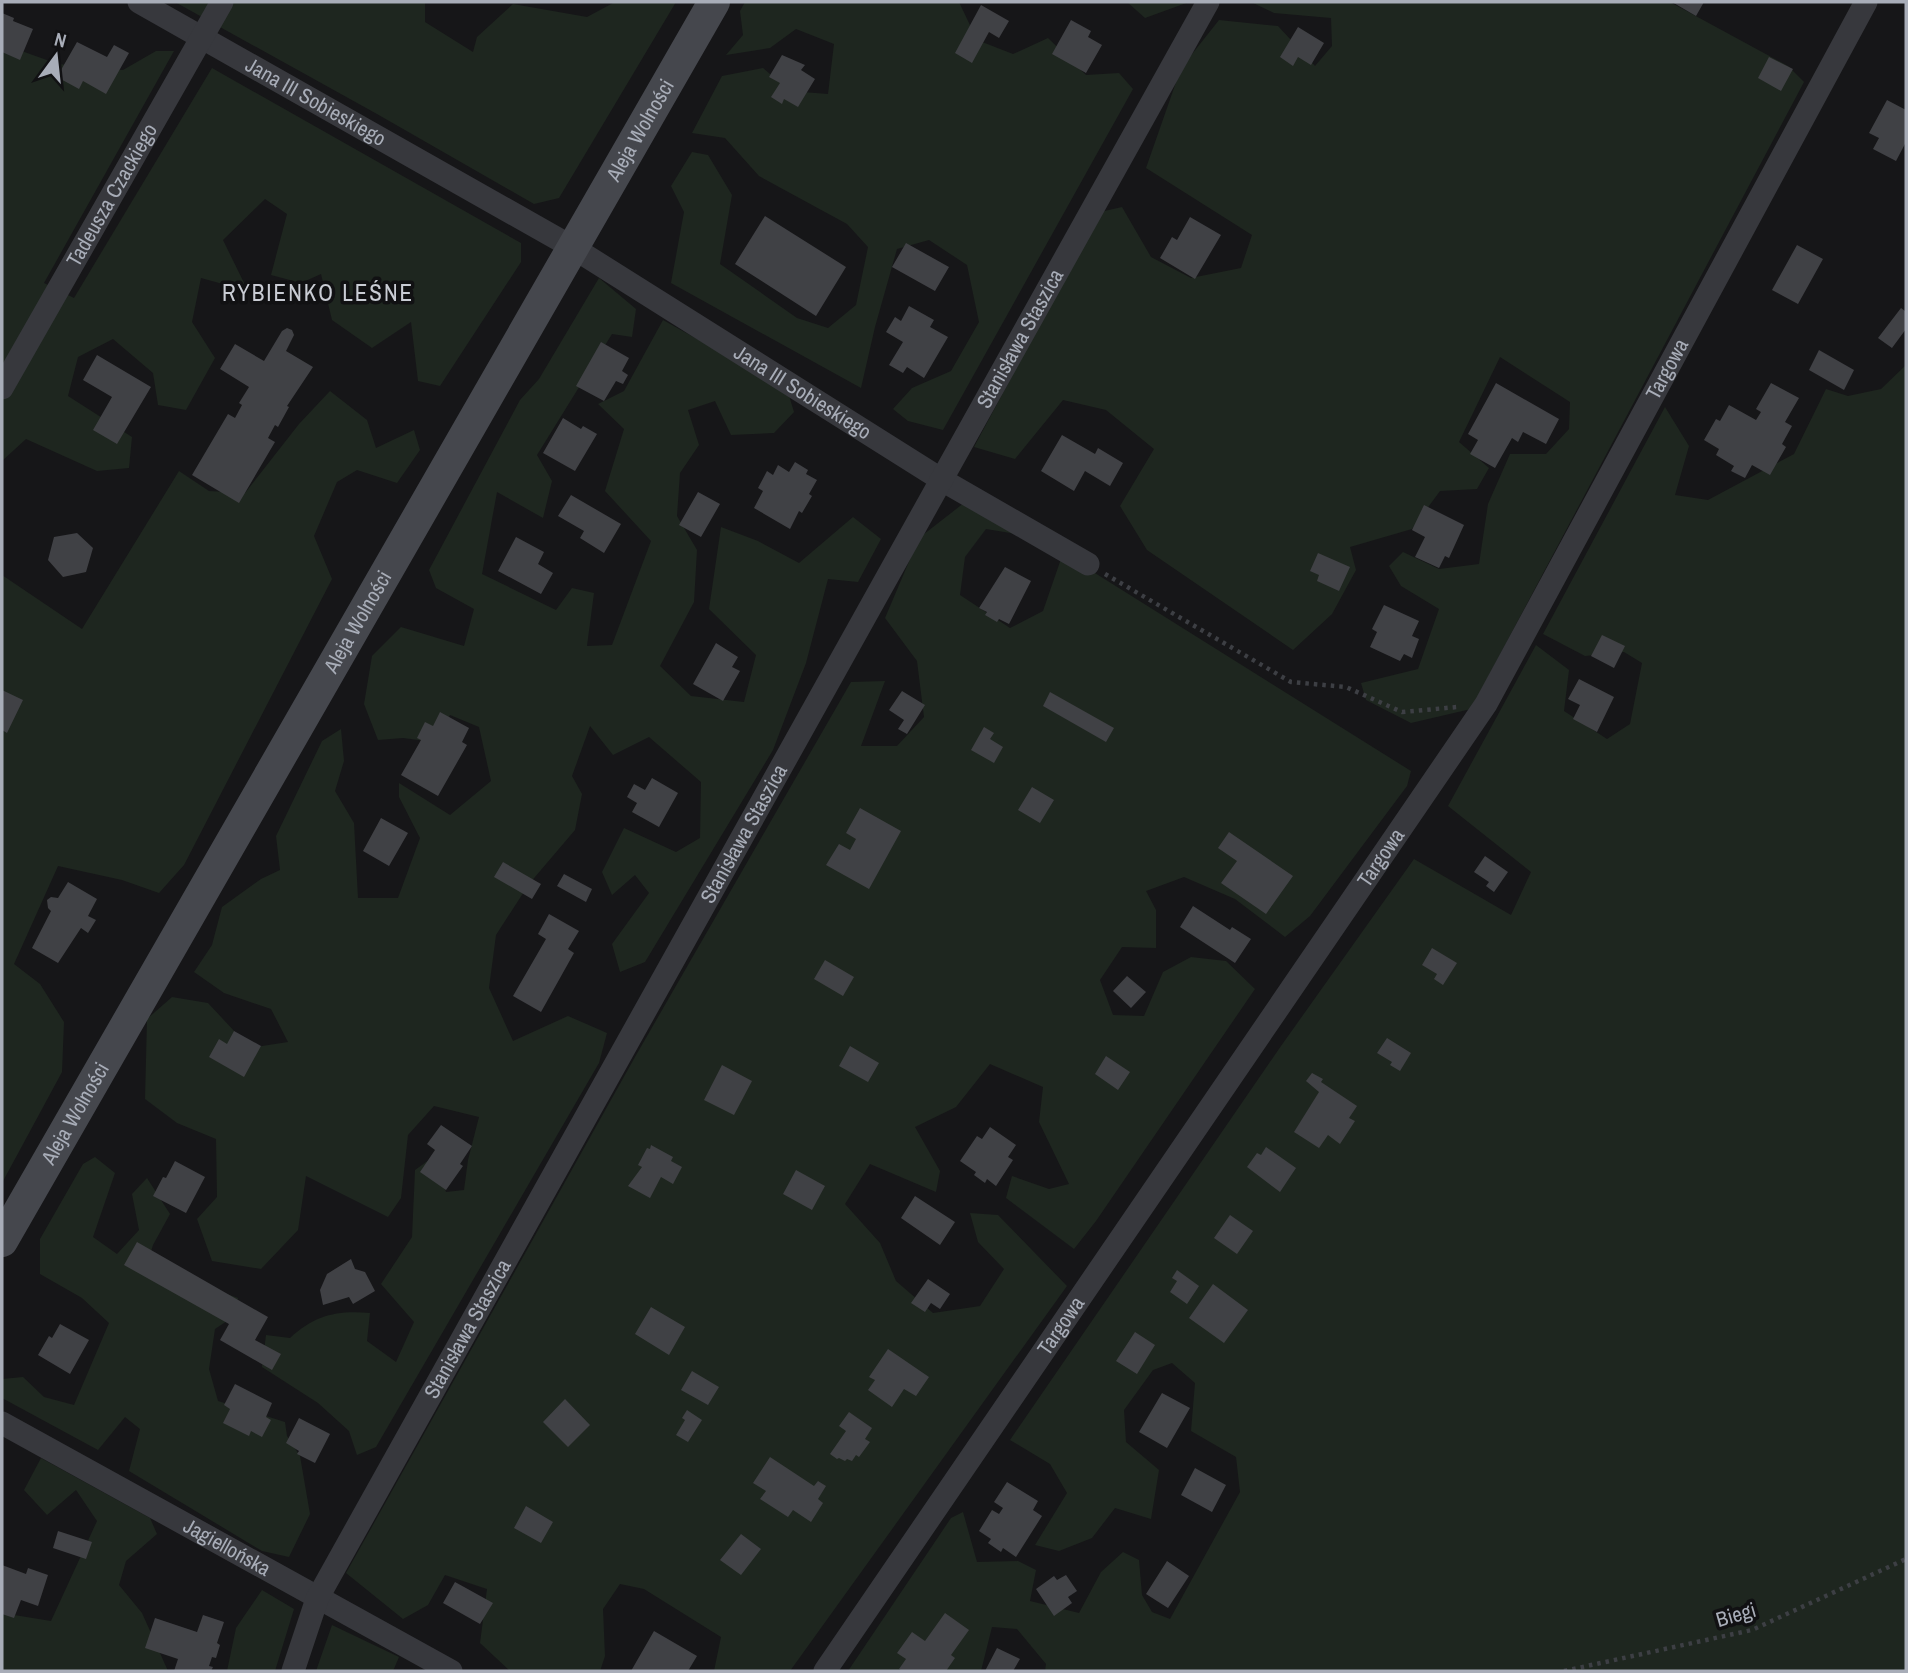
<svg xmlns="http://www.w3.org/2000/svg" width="1908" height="1673" viewBox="0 0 1908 1673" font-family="'Archivo Narrow',sans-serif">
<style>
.green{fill:#1e261f}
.building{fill:#404145}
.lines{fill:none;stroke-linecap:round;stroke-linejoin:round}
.path{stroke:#3d3f44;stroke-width:4.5;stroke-dasharray:3.5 5;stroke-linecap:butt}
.street{stroke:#37383d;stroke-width:23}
.secondary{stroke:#45474d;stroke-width:32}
.labels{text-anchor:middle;stroke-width:7;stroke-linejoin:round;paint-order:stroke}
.street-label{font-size:21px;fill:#a8adb8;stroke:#111113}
.neighbourhood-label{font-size:23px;letter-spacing:2px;fill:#c9ccd4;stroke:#111113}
</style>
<rect width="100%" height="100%" fill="#161618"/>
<!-- green -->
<path class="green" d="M175,2h250v20l48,30 4,-15 36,-33 74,13 28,-15h61l-117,196 -25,6 -157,-90z
M745,2h214l18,38 36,14 35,-16 38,37 33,-2 14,16 -190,341 -35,-9 -15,-12 19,-21 39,-17 28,-49 -12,-57 -38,-25 -32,9 -22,78 -14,61 -190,-105 13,-71 -13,-26 21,-34 16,3 24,40 -12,69 77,54 31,10 28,-23 12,-58 -21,-23 -88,-48 -34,-38 -33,-5 30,-57 41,-8 27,23 38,3 6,-50 -38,-15 -26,19 -44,7 17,-20 -3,-24z
M1127,2h62l-44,16z
M1251,2h419l118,64 16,16 -333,627 -60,14 -45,-23 -5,-17 57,-14 21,-60 -38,-23 -12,-20 14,-14 36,17 40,-5 9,-60 22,-50h36l23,-25 1,-27 -70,-45 -41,85 30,26 -12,21 -37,2 -28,38 -62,18 6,23 -24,44 -39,36 -146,-100 -27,-44 34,-57 -48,-39 -43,-10 -48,59 -41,-12 126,-235 22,-5 29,50 40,21 50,-10 11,-33 -106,-67 35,-100 38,-48 59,6 37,40 17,-20 -1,-28 -57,-5z
M2,44l56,20 65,6 33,-19h18l-130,232 30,15 138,-230 309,175v19l-81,124 -22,-5 -7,-59 -39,26 -40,-28 -11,-46 -20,9 -30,-8 16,-61 -22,-15 -42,41 25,51 -47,-13 -9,44 23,36 -29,52 -28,-5 -5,-32 -40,-34 -35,18 -10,39 64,41 -3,31 -32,3 -71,-32 -24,22z
M599,278l37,31 -4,28 -20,-3 -75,121 15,26 -9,37 -46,-26 -15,82 74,36 16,-22 22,5 -7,53 25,-1 39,-104 -46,-50 19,-62 -26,-25 26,-13 39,-71 124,69 7,23 -20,21 -43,2 -16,-34 -27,9 11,35 -19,28 -3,43 20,34 -3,52 -34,64 31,30 53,6 12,-47 -47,-46 12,-82 37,14 41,22 54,-46 28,22 -23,43 -30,-3 -22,84 -33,87 -128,212 -25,10 -8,-28 37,-51 -14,-18 -23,20 -10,-23 22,-44 52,24 24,-14 1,-56 -52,-45 -36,18 -23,-29 -18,50 10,18 -7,36 -46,54 -33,51 -7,53 24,53 55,-25 39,17 -8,30 -223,384 -19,8 -8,-24 -31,-28 -56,-36 4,-32 24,3c25,-23 47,-28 80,-25l-3,28 29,21 18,-40 -33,-38 31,-47 3,-67 18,-13 13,35 18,-2 4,-30 11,-43 -45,-11 -26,29 -7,63 -13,19 -82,-41 -8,54 -37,39 -49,-8 -15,-42 20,-22 -1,-58 -39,-16 -32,-24 2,-80 25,-22 36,6 42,45 38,-6 -17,-33 -47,-16 -30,-21 18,-27 10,-38 39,-28 19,-9 -4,-34 46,-95 19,-12 3,32 -9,30 19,32 4,75h40l22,-60 -21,-41v-14l51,32 41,-34 -12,-54 -29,-12 -16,27 -31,-4 -25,2 -14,-36 8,-48 29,-29 63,19 10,-37 -38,-21 -7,-18 91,-170 19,-21z
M1906,365v1306h-861l1,-7 -29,-35 -25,-2 -11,44h-133l103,-153 12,-6 14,50 41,-1 18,9 -6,31 49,12 22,-41 22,-20 16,8 3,35 10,17 18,7 70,-127 -4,-35 -45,-26 4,-48 -23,-20 -19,7 -29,40 2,32 33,28 -8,49 -36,-11 -23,30 -33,13 -24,-6 32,-52 -17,-29 -40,-24 271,-394 133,-187 97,56 20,-43 -83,-66 88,-161 33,25 -5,41 43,28 23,-15 12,-61 -18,-11 -39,4 -42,-22 122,-227 24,39 -14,49 33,5 86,-46 32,-65 22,7 33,-7z
M330,391l37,29 9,28 38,-18 6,20 -23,33 -40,-13 -20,12 -23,54 18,43 -148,286 -25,28 -37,-13 -64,-14 -44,98 26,20 24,38 -2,50 -60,111v-608l80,54 97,-158 30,20 36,2 54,-69z
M969,499l53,36 -36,-6 -21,28 -5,38 50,33 33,-17 20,-58 348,218 -4,15 -97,130 -25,21 -50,-38 -51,-22 -38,14 10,19v38l-34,-1 -22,33 13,35 31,1 19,-44 28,-15 35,4 29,28 -159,232 -22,28 -68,-51 6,-22 37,13 20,-5 -30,-62 4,-35 -53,-23 -34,43 -41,20 25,44 -4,21 -66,-28 -25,40 35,39 16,38 37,32 47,-7 24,-37 -26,-27 -8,-29 28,2 69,71 -277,385h-76l7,-34 -77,-48 -24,-5 -17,25 2,47 -5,15h-90l-30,-28 7,-54 -42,-14 -17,30 -25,14 -57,-46 289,-516 216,-375 34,-1 -24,65h36l27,-29 -7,-56 -32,-43 34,-80z
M95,1157l20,16 -22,64 24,17 22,-24 -7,-36 15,-16 23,36 -17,31 -6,20 91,33 -5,19 -18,12 -6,40 9,32 67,21 2,14 13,20 10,58 -21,43 -27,-6 -133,-80 11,-42 -15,-12 -27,33 -96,-52v-19l21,-2 21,20 30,8 35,-82 -27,-25 -42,-24v-35l43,-75z
M41,1458l109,60 7,16 -31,27 -7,24 23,28 26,58h-166v-58l49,8 46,-100 -21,-31 -29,25 -23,-25z
M262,1590l32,19 -19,62h-48l9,-43z
M332,1625l67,32 -6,14h-77z"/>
<!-- building -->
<path class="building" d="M1672,2h32l-8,14z
M981,5l28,16 -10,17 -10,-6 -17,31 -17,-10z
M2,13l12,5 -1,3 20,8 -13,31 -18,-8z
M1071,20l20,11 -3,6 14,8 -16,28 -34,-19z
M1298,27l26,16 -13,22 -13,-8 -5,9 -13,-9z
M77,42l30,15 7,-12 15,8 -23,41 -23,-13 -4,8 -22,-12z
M782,55l23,10 -4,5 14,9 -17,28 -14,-8 -2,5 -11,-7 9,-14 -11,-6z
M1769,57l24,12 -12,22 -23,-13z
M1887,100l19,10v32l-10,19 -23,-12 6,-11 -10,-5z
M765,216l81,51 -30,49 -81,-52z
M1190,217l31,18 -26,44 -35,-21 12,-21 5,3z
M906,243l43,24 -14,24 -43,-24z
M1797,245l26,14 -25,45 -26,-14z
M909,306l25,14 -4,7 18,10 -24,41 -17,-11 -4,6 -14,-8 14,-23 -17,-10 9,-15 6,4z
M1901,308l4,3 1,-2v20l-14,19 -14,-10z
M287,328l5,2 2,5 -8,16 27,16 -26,39 2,1 -11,20 -3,-2 -7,13 7,4 -36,61 -47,-28 36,-61 7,4 7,-13 -3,-2 10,-16 -29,-18 15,-25 29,17 18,-30z
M601,342l28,16 -7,13 6,4 -5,9 -7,-3 -12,20 -28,-15z
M1819,350l35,20 -10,20 -35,-20z
M97,355l54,32 -34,57 -24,-14 19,-33 -29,-17z
M1496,383l63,36 -13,25 -23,-12 -5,10 -6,-4 -17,30 -25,-14 8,-14 -10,-6z
M1771,383l28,15 -14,24 7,4 -10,18 4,3 -16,28 -18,-10 -7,13 -14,-7 3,-5 -18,-11 3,-6 -15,-9 12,-21 4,2 9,-16 27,15 5,-8 -5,-3z
M563,418l18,11 2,-3 14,8 -22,37 -32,-18z
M1062,435l33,19 3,-6 25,15 -13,23 -25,-15 -11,20 -33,-20z
M795,462l13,8 -2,4 11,6 -8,14 3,2 -10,17 -3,-2 -9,18 -36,-21 9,-17 -5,-3 9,-17 6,4 5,-10 11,7z
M698,492l22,12 -19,33 -22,-12z
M571,495l50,29 -17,29 -24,-15 4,-7 -26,-15z
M1424,505l40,20 -15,33 -4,-2 -6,12 -24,-11 10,-20 -13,-7z
M77,533l16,15 -7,24 -23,5 -15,-17 6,-23z
M516,537l28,15 -6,12 15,9 -12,21 -43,-23z
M1318,553l32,14 -11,24 -22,-10 2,-6 -9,-4z
M1005,567l26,14 -22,43 -10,-5 -2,3 -12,-7 2,-3 -8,-4z
M1384,605l35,16 -7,15 7,3 -7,19 -8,-4 -4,7 -30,-14 7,-15 -5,-3z
M1602,635l23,11 -11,22 -23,-12z
M716,643l22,14 -6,10 8,4 -17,30 -30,-17z
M1579,679l35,18 -17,35 -24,-13 7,-14 -12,-6z
M2,690l21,10 -16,33 -5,-3z
M902,691l23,14 -18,29 -9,-5 6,-9 -15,-10z
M1050,692l64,36 -8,14 -63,-36z
M440,712l29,16 -7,14 5,3 -29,51 -37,-21 20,-35 -4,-2 8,-16 8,4z
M984,727l10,6 -4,6 13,8 -9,16 -23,-13z
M652,778l26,15 -19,34 -27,-15 5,-9 -10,-6 7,-13 11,6z
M1032,787l22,13 -14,23 -22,-13z
M860,808l41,23 -32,58 -43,-24 13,-21 11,6 6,-11 -10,-6z
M381,818l27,15 -19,33 -26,-15z
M1229,832l64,44 -27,38 -45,-31 16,-22 -19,-13z
M1485,856l23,16 -14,20 -8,-6 3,-4 -15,-10z
M503,862l38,22 -9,15 -38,-22z
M564,874l28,15 -6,13 -29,-16z
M68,882l29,17 -9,17 8,4 -8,13 -7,-5 -23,35 -26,-15 19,-37 -3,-3 -1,-8 4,-3 7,1z
M1193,906l37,24 2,-3 19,12 -16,24 -55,-36z
M549,914l30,17 -11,18 6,4 -33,59 -28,-16 33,-57 -8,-5z
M1432,948l25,15 -14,22 -9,-6 3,-5 -15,-9z
M825,960l29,17 -11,19 -29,-17z
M1127,976l19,16 -15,16 -18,-17z
M234,1031l27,15 -17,31 -35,-20 10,-18 8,5z
M1387,1038l24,15 -11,18 -10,-6 2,-3 -15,-9z
M850,1046l29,17 -11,19 -29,-16z
M1106,1056l24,16 -12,18 -23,-16z
M722,1065l30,16 -18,34 -30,-15z
M1312,1073l11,6 -2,3 36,24 -8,12 6,3 -15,23 -12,-9 -9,13 -25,-16 25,-40 -13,-11z
M441,1125l31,21 -12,18 3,2 -17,24 -26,-18 15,-22 -8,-6z
M990,1127l26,18 -8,12 5,3 -17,26 -9,-7 -2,4 -11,-8 2,-3 -16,-11 17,-25 5,3z
M651,1145l22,12 -2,4 11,6 -9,17 -12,-7 -11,21 -22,-12 14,-19 -4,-2 9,-17 3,1z
M1266,1147l30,21 -16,24 -33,-25 10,-14 4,2z
M175,1161l30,16 -19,36 -33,-17 10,-19 3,1z
M796,1170l29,16 -13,24 -29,-16z
M915,1196l40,26 -15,23 -39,-27z
M1230,1215l23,16 -16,23 -23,-16z
M137,1242l131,75 -13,23 26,14 -9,16 -52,-30 9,-16 -105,-59z
M351,1259l4,10 10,3 10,19 -22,13 -4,-7 -26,8 -3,-15 7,-16z
M1177,1270l22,16 -12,18 -17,-12 7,-11 -5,-3z
M928,1279l22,15 -10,15 -9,-6 -6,9 -14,-9z
M1213,1284l35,26 -24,33 -35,-25z
M651,1307l34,20 -16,28 -34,-21z
M60,1324l29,16 -19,34 -32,-19 11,-19 3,2z
M1135,1332l20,13 -18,29 -21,-13z
M888,1349l41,28 -13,19 -12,-7 -12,18 -24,-17 7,-10 -6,-3z
M692,1371l27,16 -11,18 -27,-15z
M235,1384l37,19 -6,14 5,3 -9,17 -11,-6 -2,5 -26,-13 7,-14 -6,-4z
M1162,1393l28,15 -23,40 -28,-16z
M565,1399l25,26 -22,22 -25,-25z
M687,1410l15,10 -14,22 -12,-7 9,-15 -3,-2z
M849,1412l23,16 -7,11 5,3 -11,15 -3,-2 -4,6 -5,-2 -2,2 -6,-3 -2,1 -7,-5 16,-23 -7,-5z
M299,1418l31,16 -15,29 -18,-9 2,-3 -13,-8z
M770,1457l44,29 4,-5 8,5 -8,13 5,4 -12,19 -18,-12 -5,7 -28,-18 6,-8 -13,-8z
M1195,1468l31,17 -14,27 -31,-17z
M1007,1482l31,19 -5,9 9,6 -26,41 -13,-9 -2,4 -13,-9 3,-4 -12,-8 13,-21 7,4 4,-6 -9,-6z
M526,1506l27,16 -12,21 -27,-15z
M58,1531l34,11 -6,17 -33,-11z
M741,1534l20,15 -20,26 -21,-15z
M1167,1561l22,15 -21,32 -22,-14z
M2,1565l24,9 2,-6 20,7 -10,31 -17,-6 -7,18 -12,-4z
M1066,1575l11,16 -9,6 4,6 -18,13 -18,-27 18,-13 3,4z
M455,1582l38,21 -13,21 -37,-21z
M945,1613l24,17 -18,25 4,3 -9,13h-44l-3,-2 7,-10 -9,-6 15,-21 13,9z
M203,1615l21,7 -7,21 3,2 -4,13 -4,-1 -3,9 4,1 -2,4h-37l4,-12 -33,-11 10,-30 42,14z
M654,1631l43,25 -9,15h-57z
M997,1648l23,11 -7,12h-28z"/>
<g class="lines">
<!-- path -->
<path class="path" d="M1105,574l186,108 55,5 56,25 55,-5
M1564,1671l188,-41 154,-71"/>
<!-- street -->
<g class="street">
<path id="s1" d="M139,2l433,245 370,233 146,84"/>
<path id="s2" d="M2,388l220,-386"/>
<path id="s3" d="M2,1423l449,248"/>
<path id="s4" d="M293,1671l24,-72 891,-1597"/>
<path id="s5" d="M825,1671l661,-967 380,-702"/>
</g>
<!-- secondary -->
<path class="secondary" id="s6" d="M2,1241l712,-1239"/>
</g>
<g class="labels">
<!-- street labels -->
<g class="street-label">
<text dy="7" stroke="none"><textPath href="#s1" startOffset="203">Jana III Sobieskiego</textPath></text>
<text dy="7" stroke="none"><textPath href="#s6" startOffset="1281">Aleja Wolności</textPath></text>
<text dy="7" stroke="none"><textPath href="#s2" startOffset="222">Tadeusza Czackiego</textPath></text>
<text dy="7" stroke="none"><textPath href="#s4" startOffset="1519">Stanisława Staszica</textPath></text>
<text dy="7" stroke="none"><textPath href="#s5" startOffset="1552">Targowa</textPath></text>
<text dy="7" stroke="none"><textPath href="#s1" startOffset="770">Jana III Sobieskiego</textPath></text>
<text dy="7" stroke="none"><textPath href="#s6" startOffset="714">Aleja Wolności</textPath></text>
<text dy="7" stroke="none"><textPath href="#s4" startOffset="952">Stanisława Staszica</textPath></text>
<text dy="7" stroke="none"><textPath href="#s5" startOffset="985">Targowa</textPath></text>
<text dy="7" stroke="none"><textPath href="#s6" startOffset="147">Aleja Wolności</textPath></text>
<text dy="7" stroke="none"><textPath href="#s5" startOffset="418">Targowa</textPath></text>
<text dy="7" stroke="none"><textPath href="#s4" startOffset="385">Stanisława Staszica</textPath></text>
<text dy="7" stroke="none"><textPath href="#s3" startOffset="257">Jagiellońska</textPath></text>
<text transform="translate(1736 1615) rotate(-16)" y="7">Biegi</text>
</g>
<!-- neighbourhood labels -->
<g class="neighbourhood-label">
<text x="318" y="301">RYBIENKO LEŚNE</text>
</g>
</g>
<!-- border -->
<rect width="1908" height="1673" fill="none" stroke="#a8adb8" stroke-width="7"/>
<!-- north arrow -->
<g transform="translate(56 56) rotate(15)" stroke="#111113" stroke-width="5" paint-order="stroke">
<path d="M0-5L12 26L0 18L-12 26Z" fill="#a8adb8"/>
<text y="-10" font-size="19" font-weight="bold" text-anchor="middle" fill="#a8adb8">N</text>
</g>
</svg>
